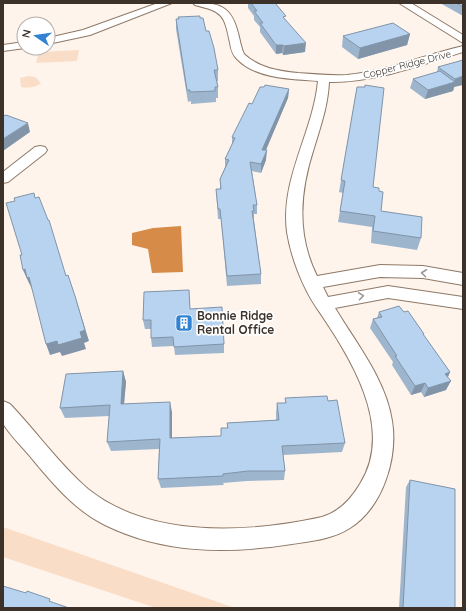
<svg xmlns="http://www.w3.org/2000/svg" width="466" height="611" viewBox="0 0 466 611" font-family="Quicksand,sans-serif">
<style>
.green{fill:#faddc6}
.water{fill:#d68b48}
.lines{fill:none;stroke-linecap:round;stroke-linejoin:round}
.street-casing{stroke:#8f7966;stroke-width:2}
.street{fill:#fff;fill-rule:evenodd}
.wall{fill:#9eb5ce}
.shaded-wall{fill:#8194a8}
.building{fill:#b8d3f0;stroke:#8194a8}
.oneway{stroke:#9e9894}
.labels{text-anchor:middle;stroke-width:3.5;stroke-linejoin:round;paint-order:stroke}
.far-street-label{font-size:10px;fill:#3c322a;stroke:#fff}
.poi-label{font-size:12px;font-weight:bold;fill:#3c322a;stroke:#fff;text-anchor:start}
</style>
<rect width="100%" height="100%" fill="#fef4ec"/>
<!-- green -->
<path class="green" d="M79,50l-2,11 -41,2 3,-11z
M29,76l6,1 6,6c-6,5 -13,5 -20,4l-1,-9z
M3,527l232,81h-79l-153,-51z"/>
<!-- water -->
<path class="water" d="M181,226l2,46 -31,1 -4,-24 -16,-4v-12l21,-5z"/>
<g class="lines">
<defs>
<path id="street" d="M158,3h14l-82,32 -42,9v-6l35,-8z
M193,3c26,0 38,2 45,30 2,7 3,15 6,21 15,14 34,17 54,19 16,1 33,3 49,2 40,-4 77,-20 116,-29v6c-43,13 -88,31 -134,30 -1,23 -8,43 -15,66 -14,43 -18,86 3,128l63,-11 43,1 40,7v12l-40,-7 -43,-1 -57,10 5,10 60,-11 75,11v12l-75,-11 -53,10c21,35 51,72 57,113 6,37 -9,86 -42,107 -17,11 -38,13 -58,16 -64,10 -128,10 -187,-19 -29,-14 -51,-40 -71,-64 -8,-10 -24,-26 -30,-36 -3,-6 -1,-17 -1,-24l7,3c26,27 49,60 78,85 62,50 161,44 234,28 17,-5 29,-18 38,-33 36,-57 -11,-129 -44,-177 -14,-21 -25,-50 -29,-75 -7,-53 26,-99 31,-151 -26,-2 -62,-2 -81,-22 -5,-5 -6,-10 -7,-16 -6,-29 -7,-31 -35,-38z
M399,3h12l52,32v8z
M24,42l1,6 -22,3v-6z
M40,146l5,1 2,3 -2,3 -37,29 -5,1v-11l32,-25z"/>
</defs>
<!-- street casing -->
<use href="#street" class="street-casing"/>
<!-- street -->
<use href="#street" class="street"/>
</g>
<!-- wall -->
<path class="wall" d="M248,3h27l30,49 -22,3 -1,-2 -6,1 -16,-22v-5l-6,-7v-4l-6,-8z
M440,3h23v13z
M200,18l6,13 12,39v11h-1l1,6v11h-2v4l-25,2v-3l-3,1 -12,-73v-10z
M410,34l-3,11 -49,14 -16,-12 1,-11z
M463,60l-10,31 -28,8 -15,-11 3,-9 24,-7 1,-5z
M357,87h8l8,100 6,4 2,20 40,27 -4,12 -46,-7 1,-16 -34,-5 5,-29 -4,-1z
M289,89l-1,9 -22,52v10l-5,13 -9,-2 5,34v9h-3v6l7,54v10l-34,2 -6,-67h-3l-2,-30h4v-10l5,-12v-8l7,-14v-8l20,-33z
M189,290l1,19 34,35v9l-49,2 -1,-9 -22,1 -1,-9v-9h-6l-2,-9z
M379,312h25l20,22 -1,2 27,36 -2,5 -2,13 -22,7 -3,-5 -10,3 -19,-30 1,-3 -23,-34 3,-9 4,-1z
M123,371l3,11 -2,22 48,8v26l49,-2 6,-8v-5l49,-3v-7l1,-10h8v-5l43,3 17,42 -3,9 -59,3 2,16 -1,9 -37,1 -24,2 1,2 -63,3 -3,-9 1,-30 -48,2 -4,-9 2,-26 -44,2 -5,-10z
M410,480l45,128h-56l7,-121z"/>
<!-- shaded-wall -->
<path class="shaded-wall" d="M410,34l-3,11 -49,14 2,-11z
M306,43l-1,9 -22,3 1,-9z
M276,45h7l-1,8 -6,1z
M463,76v9l-9,2 -1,4 -28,8 3,-9 26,-8 1,-3z
M289,89l-1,9 -26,61v-9z
M28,123l2,9 -27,19v-12z
M267,150l-1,10 -5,13v-9z
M25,269l4,8 4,12h-1l-4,-8 -5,-11z
M75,296l14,45 -5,2 2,6 -24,7 -2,-4 -10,3 -4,-11 34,-12z
M123,371l3,11 -3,32 -2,-10z
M450,372l-4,9 -1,-7z
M451,381l-5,9 -22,7 4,-9z
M425,383l-4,9 -10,3 4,-9z
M170,402l2,10v36l-2,-10z"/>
<!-- building -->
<path class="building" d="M251,3h24l11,13 -3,1 23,26 -22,3 -1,-1h-7l-16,-22h3l-9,-12h3z
M457,3h6v4z
M200,16v2h3l3,13h3l5,17 4,22h-4l4,17h-3v4l-25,1v-2h-3l-11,-71h3l-1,-2z
M393,23l17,11 -50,14 -17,-12z
M463,60v16l-8,3 -17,-12z
M440,71l15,11 -27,8 -15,-11z
M265,85l24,4 -27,61h5l-6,14 -11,-2 7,43h-4l1,6h-2l9,63 -34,2 -7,-67h-2l-2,-20h5l-1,-10 9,-19 -4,-1 10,-21 -3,-1 17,-34 3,1 8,-17h4z
M365,85l19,3 -11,99 6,1v3l4,1 -2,19 41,6 -1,21 -48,-7 2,-15 -35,-5 5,-30 -4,-1 16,-93h8z
M6,115l22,8 -25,16v-23z
M34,193l1,5 4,-1 9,23h1l17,56 2,-1 7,21 10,34 -5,2 2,6 -24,7 -1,-4 -11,3 -17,-67 -2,1 -2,-9 -2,1 -3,-15h2l-16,-52 9,-2 -1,-3z
M189,290l1,19 32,-2 2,37 -50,3 -1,-10 -22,1v-18h-8l1,-28z
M399,306l5,6 4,-1 16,23h-1l27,38 -5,2 6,7 -23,7 -3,-5 -10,3 -20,-30h2l-24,-37 9,-2 -3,-5z
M123,371l-2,33 49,-2v36l51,-2v-8h7l-1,-5 52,-3 -2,-17h9l-1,-5 42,-2 1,5 9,-1 8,43 -63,3 3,25h-37l-25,3v2l-65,3 2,-40 -53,3 3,-37 -50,3 6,-34z
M410,480l45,9v119h-52z
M3,586l23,7 1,-2 23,8 -1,2 20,7h-66z"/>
<!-- one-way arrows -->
<defs><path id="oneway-chevron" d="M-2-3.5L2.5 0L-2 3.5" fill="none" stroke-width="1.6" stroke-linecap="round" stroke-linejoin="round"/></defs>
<g class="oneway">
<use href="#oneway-chevron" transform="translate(424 273) rotate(-173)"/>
<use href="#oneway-chevron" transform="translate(361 296) rotate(-8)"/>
</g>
<!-- icons -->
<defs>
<symbol id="building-square" viewBox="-11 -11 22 22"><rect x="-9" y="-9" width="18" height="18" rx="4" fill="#3183d2" stroke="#fff"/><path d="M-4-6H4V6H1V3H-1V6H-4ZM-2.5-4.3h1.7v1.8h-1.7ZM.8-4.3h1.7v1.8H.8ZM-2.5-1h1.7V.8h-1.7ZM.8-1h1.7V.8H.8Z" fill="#fff"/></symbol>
</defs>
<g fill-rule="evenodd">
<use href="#building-square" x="174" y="313" width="20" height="20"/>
</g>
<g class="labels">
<!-- far-street labels -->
<g class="far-street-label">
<text transform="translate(407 64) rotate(-14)" y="4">Copper Ridge Drive</text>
</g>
<!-- poi labels -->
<g class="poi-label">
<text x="197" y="320">Bonnie Ridge<tspan x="197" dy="14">Rental Office</tspan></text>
</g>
</g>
<!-- border -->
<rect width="466" height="611" fill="none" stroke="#3c322a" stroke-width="8"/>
<!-- north arrow -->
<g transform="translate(36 36) rotate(283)"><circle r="19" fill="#ffffff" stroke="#b1adaa"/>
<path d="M0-3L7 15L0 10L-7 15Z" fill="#3183d2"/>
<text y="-6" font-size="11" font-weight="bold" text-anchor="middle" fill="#3c322a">N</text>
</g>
</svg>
